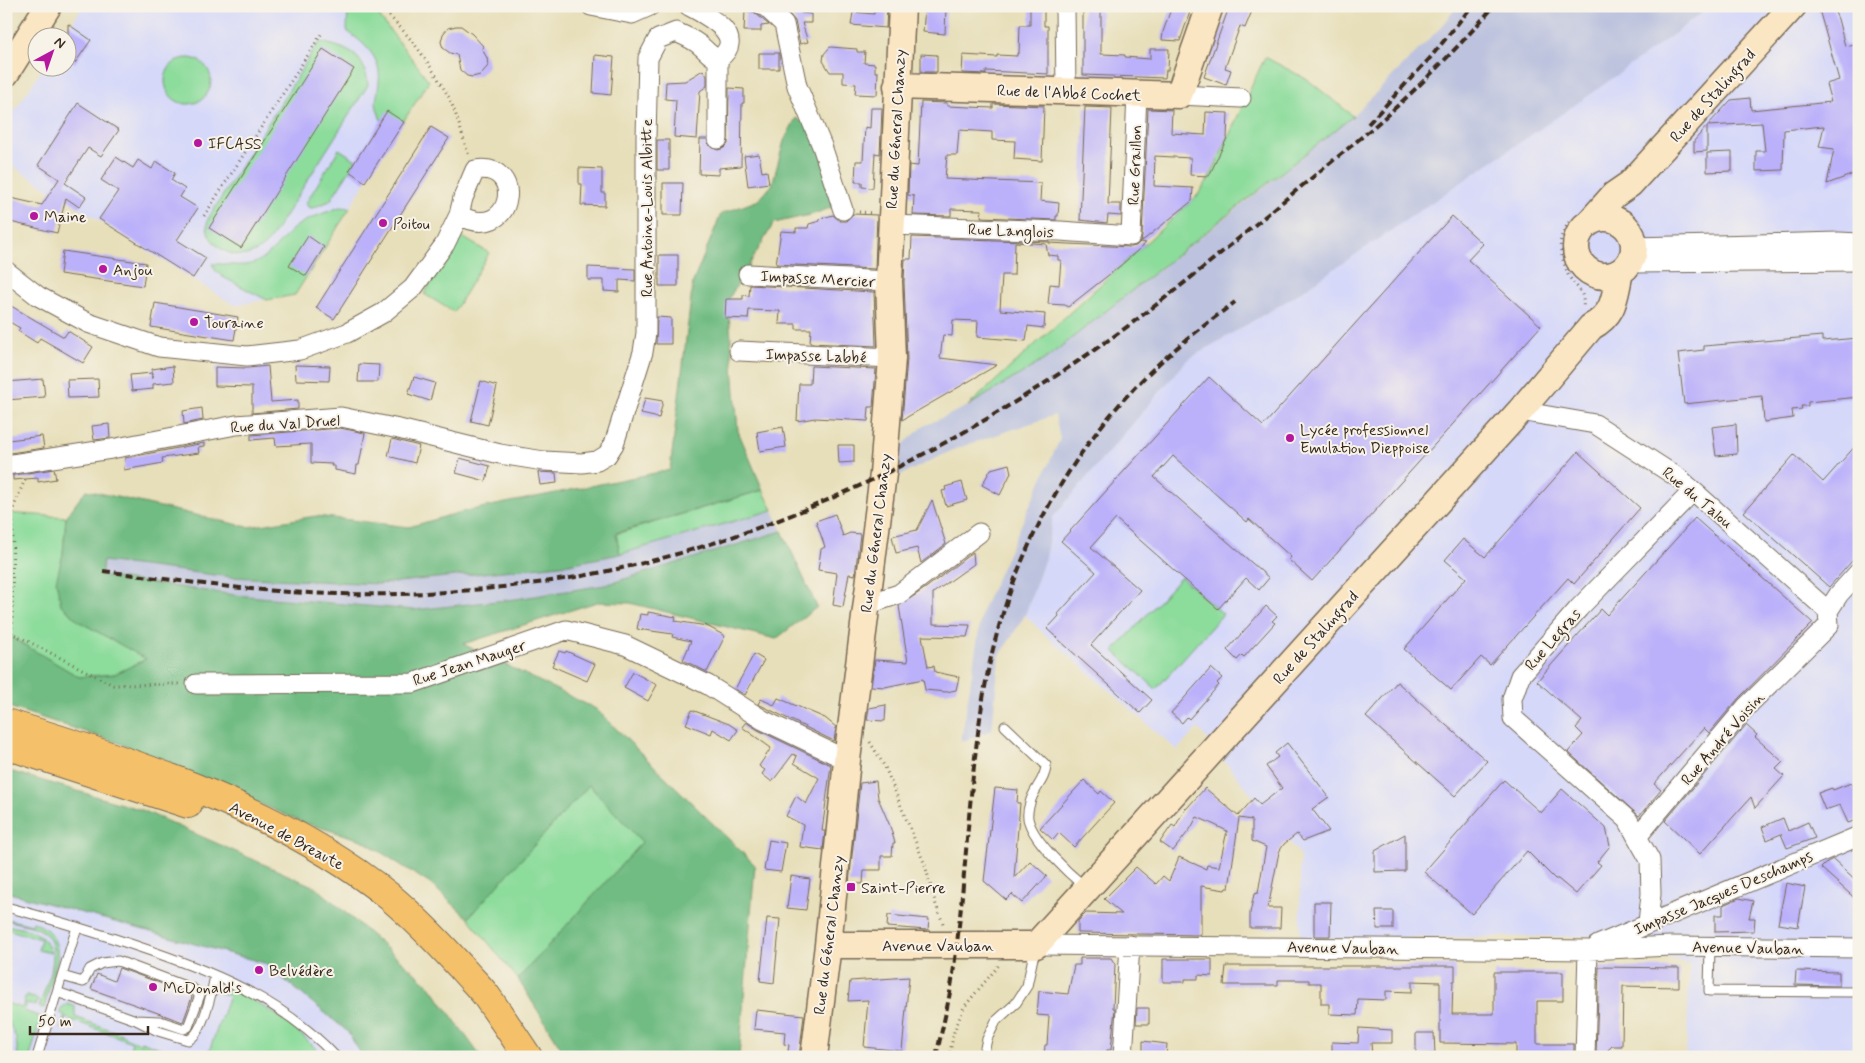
<svg xmlns="http://www.w3.org/2000/svg" width="1865" height="1063" viewBox="0 0 1865 1063" font-family="Mynerve,sans-serif">
<style>
.built{fill:#d5d8f9}
.industrial{fill:#bdc3de}
.green{fill:#8cdc9b;stroke:#64835c}
.forest{fill:#71bc83;stroke:#567350}
.building{fill:#bbb1fa}
.lines{fill:none;stroke-linecap:round;stroke-linejoin:round}
.lane-casing{stroke:#776955;stroke-width:11}
.street-casing{stroke:#776955;stroke-width:21}
.secondary-casing{stroke:#776955;stroke-width:29}
.primary-casing{stroke:#776955;stroke-width:30}
.path{stroke:#776955;stroke-width:3;stroke-dasharray:1 4;stroke-linecap:butt}
.lane{stroke:#fff;stroke-width:9}
.street{stroke:#fff;stroke-width:19}
.secondary{stroke:#fbe6c3;stroke-width:26}
.primary{stroke:#f4c16a;stroke-width:28}
.rail{stroke:#3b2a1e;stroke-width:4;stroke-dasharray:8 4;stroke-linecap:butt}
.poi-dot{fill:#b5179e;stroke:#f7f3e8;stroke-width:2}
.labels{text-anchor:middle;stroke-width:4;stroke-linejoin:round;paint-order:stroke}
.street-label{font-size:16px;fill:#3b2a1e;stroke:#f7f3e8}
.poi-label{font-size:16px;fill:#3b2a1e;stroke:#f7f3e8;text-anchor:start}
</style>
<rect width="100%" height="100%" fill="#f7f3e8"/>
<filter id="ink" filterUnits="userSpaceOnUse"><feTurbulence type="fractalNoise" baseFrequency=".02" numOctaves="2"/><feDisplacementMap in="SourceGraphic" scale="10" xChannelSelector="R" yChannelSelector="G"/><feConvolveMatrix kernelMatrix="1 2 1 2 8 2 1 2 1" color-interpolation-filters="sRGB"/></filter>
<filter id="wash" filterUnits="userSpaceOnUse"><feTurbulence type="fractalNoise" baseFrequency=".0096" numOctaves="4" result="noise"/><feDisplacementMap in="SourceGraphic" scale="20" xChannelSelector="R" yChannelSelector="G"/><feGaussianBlur stdDeviation="1.12" result="paint"/><feColorMatrix in="noise" values="0 0 0 0 0 0 0 0 0 0 0 0 0 0 0 0 0 1.4 0 .05"/><feComposite in="paint" operator="in"/></filter>
<g filter="url(#wash)">
<rect width="100%" height="100%" fill="#e7dfba"/>
<!-- built -->
<path class="built" d="M83,6l289,1 57,74 -134,214 -61,10 -228,-143v-38l37,-56h25v-30l-5,-1z
M1710,6h149v1051h-173l4,-93 -100,-28 -290,3v-84l-102,-127 -21,22 -134,-117 -18,-18 20,-57 8,-41 134,-157 103,-61 384,-265z
M6,892l258,71 83,68 16,26h-357z"/>
<!-- industrial -->
<path class="industrial" d="M1457,6h253l-36,28 -86,62 -298,203 -103,61 -134,157 -8,41 -20,57 -26,42 -7,73 -31,12 21,-131 78,-172 -5,-24 -100,34 -58,28 1,-28 26,-23 44,-20 76,-46 207,-162 102,-82 91,-92z
M773,510l9,21 -176,54 -90,14 -102,11 -179,-15 -134,-19 2,-15 128,16 148,7 190,-20 51,-10z"/>
<!-- green -->
<path class="green" d="M348,6l24,1 57,74 -26,41 -22,-2c-8,-21 -4,-17 -2,-38 3,-24 -14,-38 -32,-51z
M321,42c28,7 44,12 47,43l-99,156c-7,7 -13,12 -23,14 -19,3 -44,-15 -38,-36l109,-174z
M1265,57l43,23 45,36 -309,244 -76,46 229,-210 13,-19z
M165 81a23 23 0 1 1 46 0a23 23 0 1 1-46 0Z
M339,149l17,11 -26,41 -18,7 -4,-1 -2,-4z
M340,207l10,1 -55,87 -28,5 -44,-23 -7,-6 -4,-7c14,-1 28,4 42,-1 17,-6 27,-24 40,-35 13,-10 31,-15 46,-21z
M459,235l30,18 -35,59 -30,-18z
M763,490l10,20 -153,44 -4,-20z
M6,513l60,4 -3,37 -6,27 4,24 19,17 67,37 -32,15 -36,3 -73,-43z
M1181,577l42,37 -67,75 -42,-38z
M589,785l53,57 -124,137 -50,-61z
M6,919l26,6 1,-3c18,7 26,19 24,38l-13,48 -5,-1c7,-22 28,-63 0,-78 -10,-5 -24,-5 -33,-10z
M6,925c22,5 37,5 45,28l-13,-3 3,-11 -35,-10z
M221,987c39,12 75,40 103,70h-117l22,-61 -11,-4z
M26,996l12,3 -2,7 -10,-3 -2,8 17,6 -11,40h-12l-2,-19 -10,-21v-14l16,5z
M67,1004l8,2v11l49,18 1,2 15,6 1,-2 43,16h-12l-32,-12 -4,11 -7,-3 3,-11 -66,-24 -4,11 -1,-1 4,-13 -5,-2 1,-5z"/>
<!-- forest -->
<path class="forest" d="M796,118l31,20 16,65 -29,11 -40,9 -46,77 10,131 25,59 -147,43 4,21 -51,10 -190,20 -148,-7 -128,-16 -2,15 134,19 179,15 102,-11 89,-14 177,-54 35,76 -41,32 -146,-36 -33,-1 -134,42 133,65 159,156 -16,192h-175l-3,-9 -43,-69 124,-137 -53,-57 -121,133 -36,-33 -70,-45 -60,-18 -183,-79 -113,-37v-72l73,43 36,-3 31,-15 -66,-37 -19,-17 -5,-24 7,-27 3,-37 20,-27 162,37 68,-11 93,11 52,-15 209,-42 23,-188 28,-68 38,-14 13,-15 12,-44z
M6,770l136,40 175,78 113,98 51,71h-118l-16,-26 -83,-68 -258,-71z"/>
<g id="blocks">
<!-- building -->
<path class="building" d="M782,6h20l-1,7 10,1v9h-9l6,19 -8,2 -5,-23z
M878,6h9l-1,22 -35,-3 2,-13 21,2v-3h4z
M925,6h21l-1,28 -22,-2z
M1030,6h14v20h4v48l-62,-3v3l-24,-1 1,-18 34,2v-2l20,1v-3h2l1,-28h10z
M1083,6h18v48l24,1v2l25,2v-10h19l-1,21h-2l-1,8 -82,-3z
M1172,6h20l-12,35 -18,-1 1,-8z
M1225,6h29l-9,22 -5,-2 -15,42 6,2 -5,15 -22,-8 24,-67 -4,-1z
M1818,6h14l6,13 7,27 14,-3v129l-32,12 7,-35 -15,-2 5,-21 -40,4 -1,40 -27,1v-20h9l-3,-28 -55,3 24,-26 19,-2 1,12 80,-8 -5,-18 13,-4z
M745,11l9,1 15,13 -8,1v5h-17z
M68,24l23,16 -16,23 -7,-5z
M456,26h5l11,8 11,12 -1,3 5,9 1,8 -8,9 -8,2 -5,-1 -7,-6 -3,-15 -7,-2 -7,-5 -2,-6 2,-8 5,-6z
M830,47l27,2v3h8l-1,11 11,1v8h3l-1,23 -22,-1 1,-10 -13,-1v-11h-13l-7,-11 1,-7z
M323,49l31,20 -113,179 -32,-20z
M759,53h20v16h-20z
M921,54l16,1v17h-16z
M595,55l19,2 -3,38 -18,-2z
M703,70l4,6v10l-7,5 -3,48 -23,-2 2,-37 -11,-1 1,-17 19,-1z
M729,88l15,1v14h-2l-1,63 -22,2v7l-20,-1 1,-35h7l2,6 9,5 6,-2 4,-4z
M921,102l26,1v3l46,2v-4l51,2 -2,55 -28,-2 1,-18 -23,-1v-8l-33,-2 -2,25h-10l-2,24 96,4 -1,18 19,2 -1,13h-2v4l-75,-3 1,-7 -31,-1v7l-38,-1 1,-19 -6,-1 1,-30 9,1z
M78,103l41,27 -18,26 -13,-8 -23,35 21,14 -7,10 -13,-9 -9,35 -51,-12v-24l36,8 17,-26 -21,-14z
M1085,107l27,1 -4,96h13v12l-13,-1 -1,8 -27,-3z
M871,108h11l-2,46 -5,-1 -2,35 -11,-1v-5h-7l1,-21h7l2,-34 5,1z
M1148,109l24,1 -1,23 34,2 1,-23 22,1 -1,25 -18,38 -19,-1 1,-17 -36,-2 -1,30 39,2 -1,13 -51,41 1,-6z
M387,111l17,11 -39,60 -16,-11z
M1707,126v25l-13,1v-11z
M431,127l18,11 -115,181 -18,-11z
M657,140h12v30h-12z
M1732,152v19l-25,1v-19z
M759,154l3,18 5,-1 2,12 -21,3 -4,-30z
M116,157l17,11 5,-8 14,9 4,-8 19,12 -4,7 14,9 -5,8 18,11 -21,32 29,18 -13,20 -94,-59 19,-28 -17,-11z
M579,168l23,1v24h3v13l-24,-1 1,-21h-3z
M663,183h20l-1,32h-19z
M853,214l24,1 -2,54 -99,-5 5,-33 15,1v-4h12l1,-4 11,-3 -1,-2 14,-4 7,6h6z
M1452,216l31,28 -15,16 73,66 -229,255 -23,-21 2,-3 -42,-38 -2,3 -74,-66 -19,21 115,101 -10,12 -13,-12 -28,31 -102,-90 -25,28 49,43 -49,55 61,55 -12,13 -93,-84 12,-13 -1,-2 38,-42 -35,-31 148,-164 54,49z
M308,236l16,11 -18,29 -17,-10z
M912,237l137,5v1l81,4 6,-1 4,-4 6,1 -26,23 -52,41 -3,-2 -17,-1 2,-20 9,1 2,-25h-3v-4l-10,-1 -2,-11 -31,-2 -1,33h-12l-2,35 45,4 -1,14 -16,-2 -2,15 -49,-4 1,-16 -25,-1 -1,16 -9,-1 -3,23 57,7 -95,55 5,-61 -3,-77 1,-23h6z
M63,251l83,12 -3,23 -83,-12z
M659,255h19v31h-19z
M588,267l47,2v12l-16,-1v12l-15,-1v-11h-16z
M750,285l124,7 2,54 -66,-3 1,-14h-15v-5h-17l1,-13 -31,-1 -1,9 -23,-1 1,-19h17v-4l6,1z
M6,303l58,34 4,-6 25,16 -10,16 -43,-25 -3,5 -19,-12 2,-3 -14,-8z
M155,303l83,14 -4,23 -83,-13z
M657,317l14,1v26h-15z
M1822,336v5l37,-3v59l-51,5v4h-7l1,3 -10,1 1,8 -29,4 -2,-26 -78,8 -6,-51 26,-3v-4z
M359,364l20,1 -1,17h-20z
M295,365l35,1 -1,15 -33,-1z
M173,366l1,16 -21,2v5l-21,2 -2,-16 22,-2v6v-10z
M268,366l3,36 27,-2v9l-46,4v-26l-37,-1v-19l33,1z
M811,366l65,3 -3,38h-4l-1,14 -53,-3 -18,3 2,-37h11z
M414,377l21,6 -5,18 -22,-7z
M43,379l2,18 -39,3v-18z
M98,379l1,18 -31,1 -1,-18z
M481,381l16,5 -9,39 -17,-4z
M645,398l18,3 -4,17 -18,-4z
M202,408l1,12 -19,4 -1,-13z
M109,424l1,14 -16,2 -2,-14z
M1736,424l1,30 -21,2 -4,-29z
M783,427l3,20 -26,4 -3,-19z
M340,428l25,5 -6,32h-2l-1,9 -21,-4v-4h-4l1,-2 -21,-1v-19l-35,2 -1,-8 -24,2v-5z
M42,436l2,12 -34,5 -2,-13z
M392,439l27,7 -4,17 -27,-7z
M1859,442v111l-30,34 -85,-75 50,-57 29,27z
M204,443v3l-6,1 1,6 -37,5 1,5 -39,7 1,-12z
M838,445h16v17l-15,1z
M1578,452l62,56 -66,76 -6,-6 -78,87 -9,-8 -30,33 -47,-41 62,-71 -21,-18 18,-21 22,18z
M460,458l30,8 -4,15 -30,-8z
M1009,464l2,9 -11,22 -18,-10 9,-16z
M54,469l2,10 -18,3v-4l-25,2v-5z
M538,472l18,1 1,10 -17,2z
M962,482l5,18 -21,6 -4,-15 4,-1 -1,-3z
M932,500l14,44 -25,19 -4,-15 -21,5 -4,-17 25,-6z
M835,514l8,22 7,-3 10,1 -5,41 -6,-1 -6,33 -10,-2 4,-32 -19,-3 3,-21 4,-2 -9,-26z
M1695,518l118,105 -75,76 -29,34 -5,-5 -50,56 7,6 -22,26 -71,-64 15,-17 -7,-7 6,-7 -45,-40 64,-72 6,6z
M973,552l1,12 -41,29v31l37,1 -3,12 -45,-1 6,31 6,-1 1,6 24,5 -3,13 -10,2 -21,-2 -2,-11 -38,8 -14,-1 4,-26 33,2 -9,-56 28,-19z
M1266,606l11,10 -5,5 3,2 -31,34 -2,-2 -5,5 -10,-10z
M648,612l28,5 -1,4 32,5 18,10 -18,36 -24,-12 8,-19 -19,-4 1,-3 -36,-5 3,-15 8,1z
M559,651l6,2 1,-2 29,13 -8,17 -35,-15z
M754,654l10,6 -19,35 -10,-6z
M1211,668l11,10 -5,5 2,2 -30,34 -2,-2 -5,6 -11,-10z
M633,672l24,13 -9,16 -24,-13z
M1397,682l90,79 -32,35 -89,-79z
M778,698l47,20 11,9 -2,14 -76,-37 3,-5 13,6z
M886,705l-1,16 -18,-1 2,-12z
M692,710l37,14 9,6 -7,10 -18,-11 -2,5 -25,-10z
M746,722l12,8 73,35 -9,66h3l-2,19 -23,-3 3,-22 -17,-9 10,-20 10,8 13,-26 -25,-15 3,-7 -4,-2 -21,28 -10,-8 3,-4 -6,-4 12,-18 -29,-21z
M1746,725l11,10 -2,2 28,25 -7,7 8,7 -29,32 -4,-11 -51,57 -35,-33z
M1287,743l42,54 -17,12 17,22 -26,10 -6,-7 -13,10 -5,8 -11,56h13l-1,20h-30v-15l4,-19 4,-1 8,-46 -14,-6v-21l-13,-2 -10,70h-3l-1,2 -24,-4v49l-123,-2v-12l8,-8 36,1 -18,-15 32,-32 20,17 7,-8 6,5 10,-24 27,12 1,-4 12,2 8,-36 -12,-6 -18,-8 -6,11 -18,23 -13,-9 12,-17 3,2 11,-20 1,1 18,-20 33,28 16,-18 6,7 22,-17 -16,-22 12,-9 -3,-4z
M1084,780l15,14 2,-3 13,12 -40,44 -15,-14 -6,7 -13,-12z
M1504,780l37,33 21,-24 44,39 4,18 -13,16 4,3 -25,29 -18,-15h-3l-28,-28 -55,63 -48,-42z
M876,781l2,17 12,28 5,17h-2l-1,13h-11v14h-17l-1,14 -14,-1 11,-100z
M1851,783l8,17v19l-11,4 -8,-18 -15,5 -7,-17 14,-5 1,2z
M995,788l23,2 -1,13h3l-6,75 16,-17 17,15 -25,27 -10,-9 -6,6 -22,-19z
M1783,818l5,13 20,-9 7,16 -28,10 -6,-14 -14,6 -5,-13z
M1405,834v37l-30,1v-21z
M769,840l17,3 -5,29 -17,-2z
M1833,859l26,24v19l-38,-34 6,-6z
M791,876l19,3 -4,31 -19,-2z
M1786,883l19,4 -7,40 -20,-3z
M1739,898l14,3 -4,17h6l-1,13 -39,1v-17h8v-10z
M1314,902h17l-1,34h-16z
M1376,911h17v18h-16z
M888,915l41,4 -1,11 -41,-3z
M767,918l13,1 -6,64 -14,-2z
M1080,958h31l4,6 -2,44h2l-4,42h-4l-1,7h-62l1,-12h2l2,-29 -12,-1 2,-24 29,3 6,-29h6z
M1163,959h49v17l-14,-1v4h-13v3h-22z
M1226,966h229v15h-2l-1,33h42v-42h69v29h-26v43h37v13h-58v-13l-76,-1v-61l-28,-1v11l-26,-1v9l-28,-1 -1,16 -28,-1v-10h-8v-21h-12v-3h-31v5h-54z
M1599,967l80,1v19l-56,-1 -1,60h-10l-8,8h-8z
M119,968l71,26 2,3 -9,25 -92,-33 6,-15 17,7z
M1796,971l43,1v14l-44,-1z
M909,977l-7,74 -38,-4 4,-47 -20,1 2,-20z
M1137,1008h12v16h-13z
M756,1010l48,5 -5,42h-12l2,-12 -5,-1 1,-12 -31,-3z
M1359,1028l33,2v13h-21l1,14h-40v-15l26,1z
M1416,1033h18l1,21h-19z
M1143,1041l24,3 -1,13h-23z"/>
</g>
</g>
<g filter="url(#ink)">
<use href="#blocks" fill-opacity="0" stroke="#776955" stroke-width="1"/>
<g class="lines">
<defs>
<path id="lane" d="M1005,726l41,39c0,15 -13,24 -16,38 -2,6 -3,14 -1,19 6,20 39,51 56,65
M6,907c36,9 71,20 106,31 81,26 165,55 224,119
M1710,946l-1,45 150,1
M62,976l21,6 7,-13 12,-6 16,-2 75,28 7,6 -12,32 -4,2 -24,-8 -24,-1
M57,992l79,28 22,11 30,9c15,-5 24,-49 27,-64
M37,1057l40,-130
M983,1057l4,-18 9,-18 20,-18 11,-17 8,-38"/>
<path id="street" d="M591,6l41,8 18,-8
M763,6l3,1 18,17 13,62 25,60 21,64
M1065,6l1,86
M718,59v80
M1179,95l62,3
M891,225l169,6 71,5 6,-142
M1634,247l205,-5 20,1
M1629,263l230,-2
M6,271l32,25 50,27 71,24 88,9 53,-6 47,-17 36,-20 30,-25 32,-44 14,-29 4,-17 12,-28c51,-9 39,75 -16,45
M748,274l141,7
M739,351l153,7
M1520,411l75,13 85,55 148,132
M6,465l105,-16 125,-24 105,-8 58,12 101,25 44,7 38,2 15,-2 10,-6 7,-11 29,-92 3,-19v-196l2,-79 10,-19 18,-7c9,4 19,8 26,15 6,5 8,9 16,12 31,-22 -10,-43 -29,-53
M866,605l33,-11 80,-61
M196,684l217,-1 153,-53 59,15 83,40 55,35 84,40
M1637,837l-9,-17 -115,-102 -1,-19 8,-23 59,-68 114,-117
M1648,923l3,-29 -1,-34 -13,-23 109,-130 83,-82 -1,-14 11,-17 20,-22
M1036,945l552,5 82,-4 189,2
M1598,945l261,-109
M1123,1057l7,-112
M1585,1057l3,-107"/>
<path id="secondary" d="M6,73l42,-67
M897,86l282,9 31,-89
M1576 247a29 29 0 1 1 58 0a29 29 0 1 1-58 0Z
M1590,222l24,-27 16,-11 163,-178
M828,945h208l484,-534 71,-84c25,-14 23,-30 29,-55
M814,1057l14,-112 19,-185 36,-286 9,-116 -3,-77 13,-275"/>
<path id="primary" d="M6,723c130,39 277,88 384,174 25,21 48,45 70,69 8,10 17,18 25,28 15,21 29,42 43,63
M6,745l182,59"/>
</defs>
<!-- lane casing -->
<use href="#lane" class="lane-casing"/>
<!-- street casing -->
<use href="#street" class="street-casing"/>
<!-- secondary casing -->
<use href="#secondary" class="secondary-casing"/>
<!-- primary casing -->
<use href="#primary" class="primary-casing"/>
<!-- path -->
<path class="path" d="M378,6c28,23 51,56 69,88 10,19 15,42 22,62
M859,212l14,1
M204,216l118,-183
M1569,222c-10,16 -11,22 -5,41 2,5 3,11 6,15 9,12 15,14 13,31
M6,630l107,55 67,-1
M12,633l1,-124 12,-30
M870,742l15,25 40,98 11,40 8,21
M949,1057l5,-25 10,-25 35,-42"/>
<!-- lane -->
<use href="#lane" class="lane"/>
<!-- street -->
<use href="#street" class="street"/>
<!-- secondary -->
<use href="#secondary" class="secondary"/>
<!-- primary -->
<use href="#primary" class="primary"/>
<!-- rail -->
<path class="rail" d="M1368,124l62,-66 42,-52
M103,571c57,7 115,16 173,20 81,6 163,4 244,-6 208,-23 410,-120 580,-239 62,-43 121,-93 180,-142 38,-32 78,-62 115,-96 35,-32 68,-66 99,-102
M936,1057c6,-28 13,-55 17,-83 13,-91 15,-184 30,-275 19,-123 77,-239 167,-327 27,-26 56,-48 85,-70"/>
</g>
</g>
<!-- markers -->
<g class="poi-dot">
<circle cx="198" cy="143" r="5"/>
<circle cx="34" cy="216" r="5"/>
<circle cx="383" cy="223" r="5"/>
<circle cx="103" cy="269" r="5"/>
<circle cx="194" cy="322" r="5"/>
<circle cx="1290" cy="438" r="5"/>
<rect x="846" y="882" width="10" height="10" rx="2.5"/>
<circle cx="259" cy="970" r="5"/>
<circle cx="153" cy="987" r="5"/>
</g>
<g class="labels">
<!-- street labels -->
<g class="street-label">
<text transform="translate(1069 92) rotate(2)" y="6">Rue de l'Abbé Cochet</text>
<text transform="translate(1712 95) rotate(-48)" y="6">Rue de Stalingrad</text>
<text transform="translate(895 129) rotate(-87)" y="6">Rue du Géneral Chanzy</text>
<text transform="translate(1134 165) rotate(-88)" y="6">Rue Graillon</text>
<text transform="translate(646 208) rotate(-90)" y="6">Rue Antoine-Louis Albitte</text>
<text transform="translate(1011 230) rotate(2)" y="6">Rue Langlois</text>
<text transform="translate(818 278) rotate(3)" y="6">Impasse Mercier</text>
<text transform="translate(816 355) rotate(2)" y="6">Impasse Labbé</text>
<text transform="translate(285 423) rotate(-4)" y="6">Rue du Val Druel</text>
<text transform="translate(1698 497) rotate(40)" y="6">Rue du Talou</text>
<text transform="translate(875 533) rotate(-83)" y="6">Rue du Géneral Chanzy</text>
<text transform="translate(1315 637) rotate(-48)" y="6">Rue de Stalingrad</text>
<text transform="translate(1552 639) rotate(-49)" y="6">Rue Legras</text>
<text transform="translate(469 662) rotate(-18)" y="6">Rue Jean Mauger</text>
<text transform="translate(1722 738) rotate(-49)" y="6">Rue André Voisin</text>
<text transform="translate(287 835) rotate(28)" y="6">Avenue de Breaute</text>
<text transform="translate(1723 892) rotate(-23)" y="6">Impasse Jacques Deschamps</text>
<text transform="translate(828 935) rotate(-83)" y="6">Rue du Géneral Chanzy</text>
<text x="938" y="951">Avenue Vauban</text>
<text transform="translate(1343 947) rotate(1)" y="6">Avenue Vauban</text>
<text transform="translate(1748 947) rotate(1)" y="6">Avenue Vauban</text>
</g>
<!-- poi labels -->
<g class="poi-label">
<text x="208" y="149">IFCASS</text>
<text x="44" y="222">Maine</text>
<text x="393" y="229">Poitou</text>
<text x="113" y="275">Anjou</text>
<text x="204" y="328">Touraine</text>
<text x="1300" y="435">Lycée professionnel<tspan x="1300" dy="18">Emulation Dieppoise</tspan></text>
<text x="861" y="893">Saint-Pierre</text>
<text x="269" y="976">Belvédère</text>
<text x="163" y="993">McDonald's</text>
</g>
</g>
<!-- margin -->
<rect width="1865" height="1063" fill="none" stroke="#f7f3e8" stroke-width="25"/>
<!-- north arrow -->
<g transform="translate(52 52) rotate(40)"><circle r="24" fill="#f7f3e8" stroke="#aca397"/>
<path d="M0-4L9 19L0 12L-9 19Z" fill="#b5179e"/>
<text y="-8" font-size="14" font-weight="bold" text-anchor="middle" fill="#3b2a1e">N</text>
</g>
<!-- scale -->
<path d="M30 1026v8h118v-8" fill="none" stroke="#3b2a1e" stroke-width="2.5"/>
<text x="38" y="1026" font-size="15" fill="#3b2a1e" stroke="#f7f3e8" stroke-width="4" paint-order="stroke">50 m</text>
</svg>
